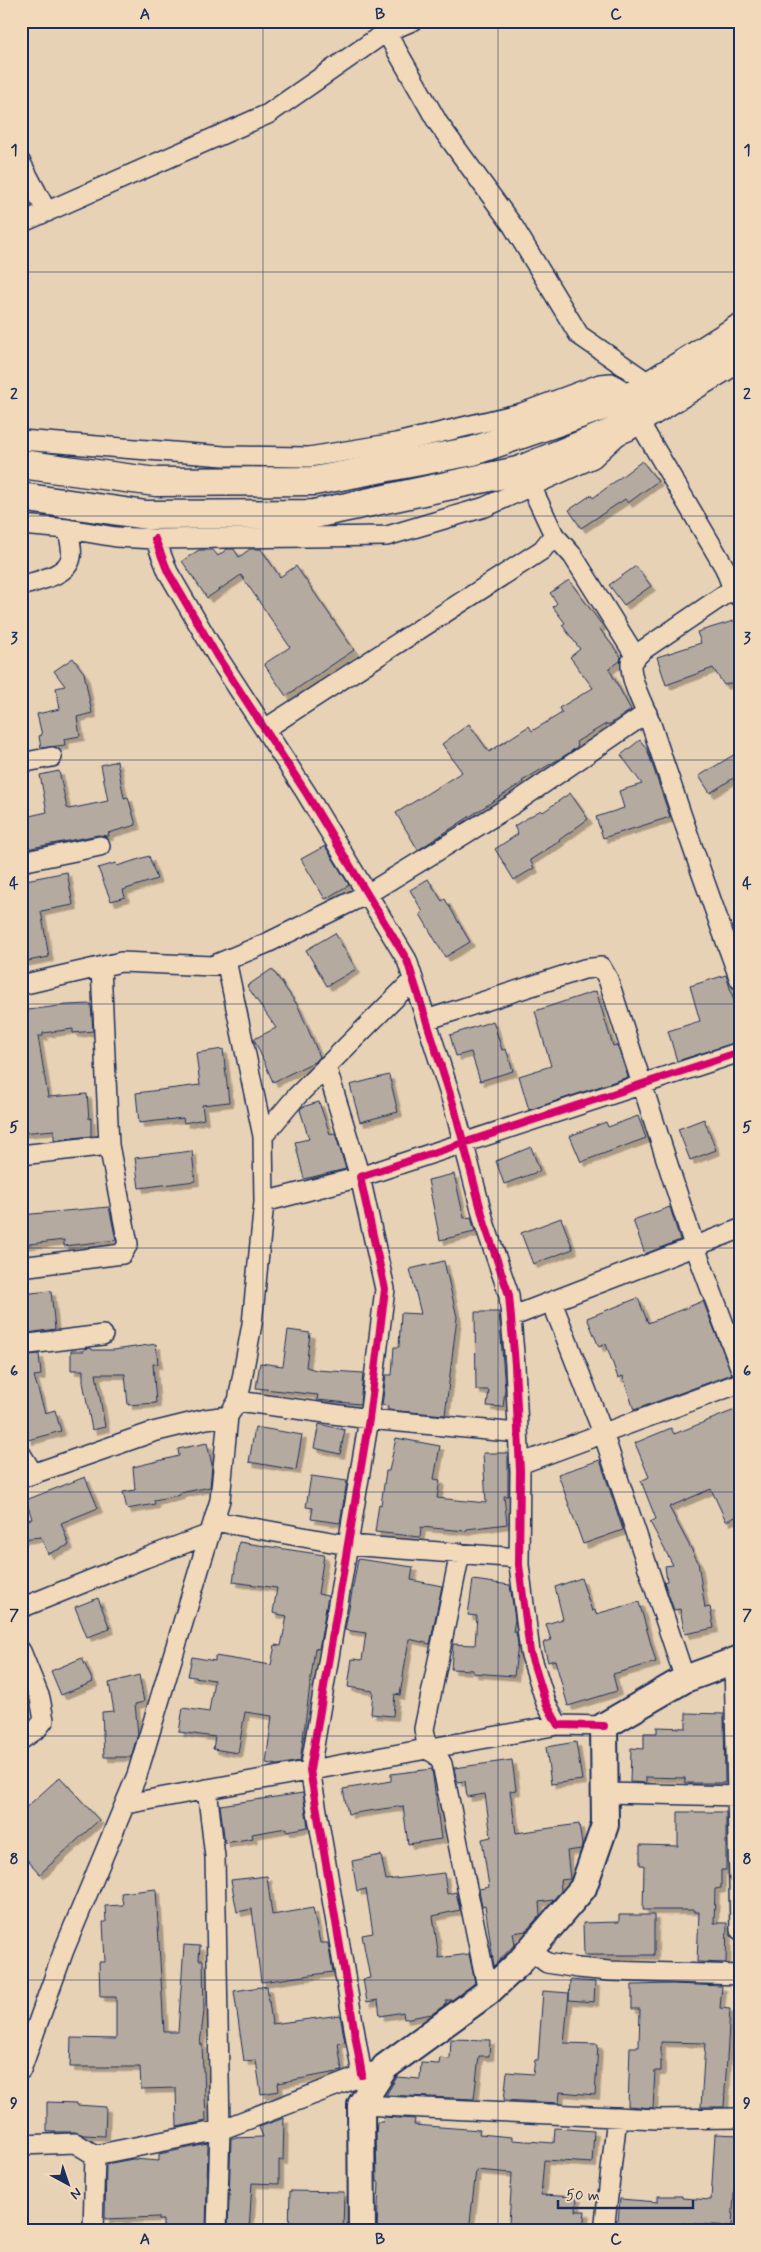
<svg xmlns="http://www.w3.org/2000/svg" width="761" height="2252" viewBox="0 0 761 2252" font-family="Mynerve,sans-serif">
<style>
.building{fill:#b5aaa0;stroke:#1b2f5e;filter:url(#shadow)}
.lines{fill:none;stroke-linecap:round;stroke-linejoin:round}
.street-casing{stroke:#1b2f5e;stroke-width:22}
.secondary-casing{stroke:#1b2f5e;stroke-width:30}
.highway-casing{stroke:#1b2f5e;stroke-width:31}
.street{stroke:#f1d9b9;stroke-width:19}
.secondary{stroke:#f1d9b9;stroke-width:26}
.highway{stroke:#f1d9b9;stroke-width:28}
.cycleway-casing{stroke:#f1d9b9;stroke-width:11}
.cycleway{stroke:#d6006c;stroke-width:8}
.grid{fill:none;stroke:#1b2f5e;stroke-width:1;stroke-opacity:0.55}
.neatline{fill:none;stroke:#1b2f5e;stroke-width:2}
.grid-label{font-size:16px;text-anchor:middle;font-weight:bold;fill:#1b2f5e}
</style>
<defs>
<filter id="shadow"><feDropShadow dx="4.5" dy="4.5" stdDeviation="0" flood-color="#0004"/></filter>
</defs>
<rect width="100%" height="100%" fill="#e8d2b5"/>
<filter id="ink" filterUnits="userSpaceOnUse"><feTurbulence type="fractalNoise" baseFrequency=".02" numOctaves="2"/><feDisplacementMap in="SourceGraphic" scale="10" xChannelSelector="R" yChannelSelector="G"/><feConvolveMatrix kernelMatrix="1 2 1 2 8 2 1 2 1" color-interpolation-filters="sRGB"/></filter>
<g filter="url(#ink)">
<!-- building -->
<path class="building" d="M642,461l16,20 -30,22 -3,-4 -44,29 -12,-18 22,-15 2,3z
M227,549h7l5,8 11,-8h11l19,28 16,-11 58,84 -68,46 -22,-32 26,-17 -49,-72 -34,23 -25,-37 17,-11h14l5,6z
M636,566l15,20 -27,19 -15,-20z
M569,580l33,45 -3,3 22,29 -1,4 -11,8 22,41 -21,14h-4l-30,18 2,4 -9,7 -47,28 1,1 -105,68 -22,-37 66,-41 -20,-28 27,-20 20,28 40,-26 3,5 30,-18 -3,-5 34,-20 -23,-31 10,-8 -18,-24 3,-2 -12,-16 4,-4 -7,-10z
M740,619v61l-16,5 -11,-17 -47,17 -9,-28 44,-14 -4,-11z
M73,658l11,15 8,40 -15,4 3,19 -16,3 1,6 -24,3 -2,-12 3,-1 -5,-21 23,-5 -4,-21 9,-2 -11,-15z
M640,740l7,9 23,68 -67,21 -7,-21 28,-9 -5,-17 23,-7 -21,-29z
M740,751v23l-30,19 -11,-17z
M117,761l7,37 4,-1 8,28 -28,8 1,3 -11,-1 -77,15v-32l26,-6 -7,-37 19,-4 8,37 2,1 39,-8 -7,-36z
M570,793l18,26 -29,21 1,1 -30,19 4,8 -20,12 -19,-31 23,-15 -4,-8 27,-16 2,2z
M325,846l24,39 -24,14 -24,-40z
M149,856l8,23 -34,11 2,7 -14,4 -13,-33 18,-5 1,3z
M67,872l6,33 -32,6 8,46 -28,5v-81z
M428,879l14,22 3,-2 25,43 -25,15 -25,-43 3,-2 -13,-22z
M335,933l21,36 -29,17 -21,-36z
M272,969l26,37 22,51 -4,4 -43,21 -19,-43 22,-11 -29,-42z
M726,975l11,36 3,-1v31l-63,20 -9,-30 32,-10 -10,-35z
M596,991l17,55 4,-1 11,32 -99,33 -10,-34 32,-10 -16,-55z
M91,1004l2,27 -20,2v-4l-30,4v3h-5l10,61 39,-3 2,25 2,-1v18l-37,4v-10l-33,3v-122l45,-6z
M493,1021l9,29 4,-1 7,22 -33,10 -9,-29 -15,4 -6,-21z
M223,1049l6,53 -27,3 2,14 -20,4 -1,-5 -44,5 -3,-30 64,-8 -4,-32z
M389,1075l9,37 -38,10 -10,-37z
M319,1102l11,32 5,-1 11,36 -42,10 -9,-37 14,-3 -9,-29 2,-3z
M638,1116l8,22 -65,24 -11,-26 36,-14 2,5z
M704,1119l12,31 -26,10 -12,-31z
M531,1147l9,24 -36,13 -8,-23z
M192,1151l3,30 -56,7 -4,-30z
M454,1174l10,44 7,-1 4,15 -35,8 -12,-60z
M109,1207l7,33 -52,6v-6l-43,5v-30z
M670,1207l10,33 -35,14 -12,-34z
M561,1218l12,31 -40,15 -12,-31z
M444,1261l13,56 -12,98 -57,-5v-4l-6,-1 4,-30h6l2,-28h5l2,-34 20,1 -11,-45z
M51,1291l4,38 -34,5v-40z
M638,1298l10,25 55,-22 29,73 -98,36 -11,-34 -5,2 -12,-34 -7,3 -12,-29z
M475,1312h24l6,77 -2,18 -16,-1 2,-16h-13z
M288,1330l22,3 -4,34 10,3 47,3 -3,31 -43,-4 1,-5 -62,-7 4,-25 23,3z
M156,1344l2,20h-5l3,39 -28,2 -3,-31h-29l9,53 -13,3 -9,-48v-12h-12v-19h13v-2l7,-1 1,2h22z
M39,1354l2,21 -7,1 11,37 10,-3 6,21 -33,9 -7,-27v-57z
M740,1408v107l-14,6 -15,-32 -42,18 29,55 7,46 5,-1 4,21 -29,6 -5,-25 -6,1 -10,-28 3,-1 -2,-15 8,-1 -23,-43 6,-3 -15,-38 8,-4 -14,-34 36,-15 3,6z
M319,1424l26,6 -5,24 -26,-6z
M255,1427l47,8 -6,35 -47,-8z
M396,1438l44,8 -6,33 6,1 -3,18 49,5 -3,-50h25v43h-4l3,28 -40,5 -1,2 -45,-4 -1,10 -45,-5 4,-28 2,1 5,-34h3z
M207,1443l5,22 -2,22 -30,6v2l-26,5 1,4 -28,5 -4,-17 12,-2 -2,-23 46,-11 -1,-7z
M600,1460l23,70 -40,14 -25,-70z
M311,1476l36,5 -7,42 -29,-4 2,-11 -7,-1z
M85,1477l13,31 -37,15 8,22 -21,9 -7,-17 -20,2v-19l11,-1 -6,-19z
M239,1542l85,13 -6,39 10,2 -9,53 -4,-1 -15,113 -22,4 -12,-2 6,-47 -27,-4 -7,41 -25,-4 2,-12 -36,-5 4,-24 26,4 5,-32 -26,-4 4,-19 23,4v-5l56,9 4,-20 6,1 6,-30 -14,-3 4,-25 -44,-6z
M358,1559l55,8 -2,13 31,6 -12,58 -21,-5 -9,56 -5,-1 -2,22 -22,-2 2,-23 -25,-4 4,-28 10,1 4,-27 -21,-3z
M581,1578l11,33 3,-1 1,4 43,-12 17,60 -43,12 4,17 -49,15 -13,-46 -7,2 -5,-19 8,-3 -5,-16 17,-5 -8,-32z
M473,1580l37,5 5,34 -2,13h3l2,12 -4,32 -41,-3v-3l-22,-1 2,-25 22,1 2,-29 -9,-1z
M98,1598l12,31 -23,8 -12,-30z
M82,1658l11,24 -32,13 -10,-24z
M139,1675l5,27 -9,2 3,30 -7,23h-27l-2,-45 12,-1 -5,-28z
M686,1713l38,1 1,69h-40v-5l-39,-1v6l-16,-1 1,-34 13,1v-16h13v-6l29,1z
M576,1742l6,38 -31,4 -5,-37z
M512,1760l4,30 -6,1 6,42 63,-9 3,21 -1,4 -14,2 3,28 -10,1 1,11 -8,9 -14,2 1,13 -14,16 -13,2 2,11 -21,22 -9,-60 -3,1 -3,-18 10,-2 -7,-48 9,-2 -6,-43 -18,3 -2,-16 -8,1 -3,-14z
M432,1769l9,70 -33,5 -5,-38 -55,8 -5,-25 48,-8v-7z
M60,1777l39,43 -59,54 -19,-21v-41z
M303,1793l5,34 -22,4v-3l-34,6 1,4 -28,5 -5,-38z
M678,1812h48v58h-5v18l-6,1 -1,34h13l-1,40 -29,-1 2,-50h-5v-2h-51l1,-45h-4v-20l38,1z
M381,1855l5,25 58,-7 3,21 9,-2 4,18 -27,6 6,42 30,-4 6,29 -23,17h-6v4l-14,10 -28,5 -1,-7 -23,4 -2,-16 -11,2 -4,-23 7,-1 -8,-43 11,-2 -7,-44 -9,2 -5,-30z
M267,1876l5,39 41,-7 7,35h8l5,29 -72,10 -9,-73 -15,3 -6,-32z
M156,1889l8,143h14l6,-87 16,1 -1,14h4l1,51 -4,33h2l1,27h1l2,50 -29,6 -1,-39 -35,1 -1,-22h-70l1,-29 45,1v-42h-16l-1,-35h6l-2,-40h3l-1,-16 18,-1 -2,-12z
M619,1915h35v40h-70l-1,-32 36,-1z
M570,1980l25,2 -1,20 -25,-2z
M672,1984l50,2 -2,22 10,1 -6,98h-23l4,-64 -44,-1v29h-6l-2,37 -25,-2 2,-59h9l1,-38h-8v-24z
M267,1986l5,38 68,-9 5,27 -7,1 4,28 -64,12 1,8 -18,3 -5,-34 -12,1 -10,-70z
M543,1991l26,2 -5,50 34,1 -3,51 -35,-3 -1,11 -55,-3 3,-28 26,2 2,-14h3z
M451,2039l39,1 -1,16h-10l-5,43 -88,-4 11,-18 23,2 1,-16 18,1 1,-6 10,1z
M47,2102l30,1v2l29,2 -1,29 -21,-1 -9,-3h-28z
M384,2117l31,2 -1,6 66,5 -1,4 33,3v3l42,3 1,-15 39,3 -2,32 -48,-3 -3,35 36,2 -1,14h9l-2,20h-34l1,-5 -41,-2 3,-51 -36,-3 -7,61h-92l2,-49h-2l-1,-48 1,-12h6z
M284,2118l-1,42h-4v24l-27,-1 -3,48h-21l3,-93 32,-1 -4,-10z
M715,2134l25,1v44h-5l-3,47 -50,-3 -1,8h-58l1,-8 -6,-1 2,-23 38,3v-6h24v2l29,2z
M208,2144l-2,87h-43v-11h-4v-3l-54,2 1,-55 27,-5 26,2v-7z
M290,2191l54,1 -1,39h-54z"/>
<g class="lines">
<defs>
<path id="street" d="M380,21l58,102 75,103 66,109 71,49
M21,163l26,49
M21,223l247,-109 118,-82 26,-11
M638,420l87,148 8,21 7,9
M21,440l203,16 85,1 87,-14 126,-30 78,-29 11,-1 21,13
M21,525l47,4 48,8 39,2 232,-3 98,-29 108,-49 25,-23
M554,535l19,21 63,101
M155,539l13,33 49,84 88,135 102,169 47,147 31,118 24,70 6,70 5,106 -1,94 11,87 16,51 12,22 46,1
M740,584l-97,66 -12,12c-1,22 14,44 21,65 28,85 57,169 88,253
M21,586c15,-5 47,-10 50,-29 2,-8 -2,-19 -3,-28
M265,729l277,-179 12,-15 -23,-49
M21,763l31,-6
M21,862l79,-16
M226,960l37,176
M21,985l100,-23 91,4 55,-23 102,-50 143,-88 135,-92
M426,1020l158,-51 17,-2 7,12 84,260 48,128
M21,1155l88,-10 -8,-178
M264,1202l-1,-66 33,-39 117,-117
M21,1267l101,-13 6,-10 -19,-99
M552,1302l51,131 82,246
M511,1317l229,-88
M21,1345l82,-10
M238,1401l14,-77 12,-122 96,-25 -34,-111
M21,1454l11,18
M520,1464l220,-81
M21,1478l132,-46 53,-13 22,-3 10,-15 131,18 149,14
M214,1521l134,24 171,13
M460,1553l-36,176 4,21 9,5 5,9 46,228
M21,1608l124,-50 65,-24
M21,1651l19,47 4,22 -7,9 -16,11
M734,1661l6,269
M207,1789l8,68 5,273 -3,101
M605,1793l135,3
M126,1804l432,-79
M530,1950l17,13 31,5 31,3 131,4
M21,2070l43,-120 73,-175 83,-275 8,-84
M362,2075l-52,-305 59,-351 16,-130 -25,-112 380,-125
M361,2105l296,14 83,-1
M21,2145l54,-2 20,12
M93,2231l2,-76 125,-25 152,-58
M604,2231l13,-114"/>
<path id="secondary" d="M362,2231l-1,-126 24,-38 103,-75 31,-29 64,-75 22,-63 -1,-99 81,-47 55,-20"/>
<path id="highway" d="M21,464l135,18 158,-1 159,-30 159,-55 108,-68
M21,497l125,18 168,-1 204,-43 108,-44 114,-70"/>
</defs>
<!-- street casing -->
<use href="#street" class="street-casing"/>
<!-- secondary casing -->
<use href="#secondary" class="secondary-casing"/>
<!-- highway casing -->
<use href="#highway" class="highway-casing"/>
<!-- street -->
<use href="#street" class="street"/>
<!-- secondary -->
<use href="#secondary" class="secondary"/>
<!-- highway -->
<use href="#highway" class="highway"/>
<defs>
<path id="cycleway" d="M155,539l13,33 49,84 88,135 102,169 47,147 31,118 24,70 6,70 5,106 -1,94 11,87 16,51 12,22 46,1
M362,2075l-52,-305 59,-351 16,-130 -25,-112 380,-125"/>
</defs>
<!-- cycleway casing -->
<use href="#cycleway" class="cycleway-casing"/>
<!-- cycleway -->
<use href="#cycleway" class="cycleway"/>
</g>
</g>
<!-- grid -->
<path class="grid" d="M263,21v2210M498,21v2210M21,272h719M21,516h719M21,760h719M21,1004h719M21,1248h719M21,1492h719M21,1736h719M21,1980h719"/>
<!-- margin -->
<rect width="761" height="2252" fill="none" stroke="#f1d9b9" stroke-width="55"/>
<!-- north arrow -->
<g transform="translate(68 2184) rotate(140)" stroke="#f1d9b9" stroke-width="4" paint-order="stroke">
<path d="M0-4L9 19L0 12L-9 19Z" fill="#1b2f5e"/>
<text y="-8" font-size="14" font-weight="bold" text-anchor="middle" fill="#1b2f5e">N</text>
</g>
<!-- scale -->
<path d="M558 2200v8h135v-8" fill="none" stroke="#1b2f5e" stroke-width="2.5"/>
<text x="566" y="2200" font-size="15" fill="#1b2f5e" stroke="#f1d9b9" stroke-width="4" paint-order="stroke">50 m</text>
<rect x="28" y="28" width="706" height="2196" class="neatline"/>
<g class="grid-label">
<text x="145" y="19">A</text>
<text x="380" y="19">B</text>
<text x="616" y="19">C</text>
<text x="14" y="155">1</text>
<text x="747" y="155">1</text>
<text x="14" y="399">2</text>
<text x="747" y="399">2</text>
<text x="14" y="643">3</text>
<text x="747" y="643">3</text>
<text x="14" y="888">4</text>
<text x="747" y="888">4</text>
<text x="14" y="1132">5</text>
<text x="747" y="1132">5</text>
<text x="14" y="1376">6</text>
<text x="747" y="1376">6</text>
<text x="14" y="1620">7</text>
<text x="747" y="1620">7</text>
<text x="14" y="1864">8</text>
<text x="747" y="1864">8</text>
<text x="14" y="2108">9</text>
<text x="747" y="2108">9</text>
<text x="145" y="2244">A</text>
<text x="380" y="2244">B</text>
<text x="616" y="2244">C</text>
</g>
</svg>
